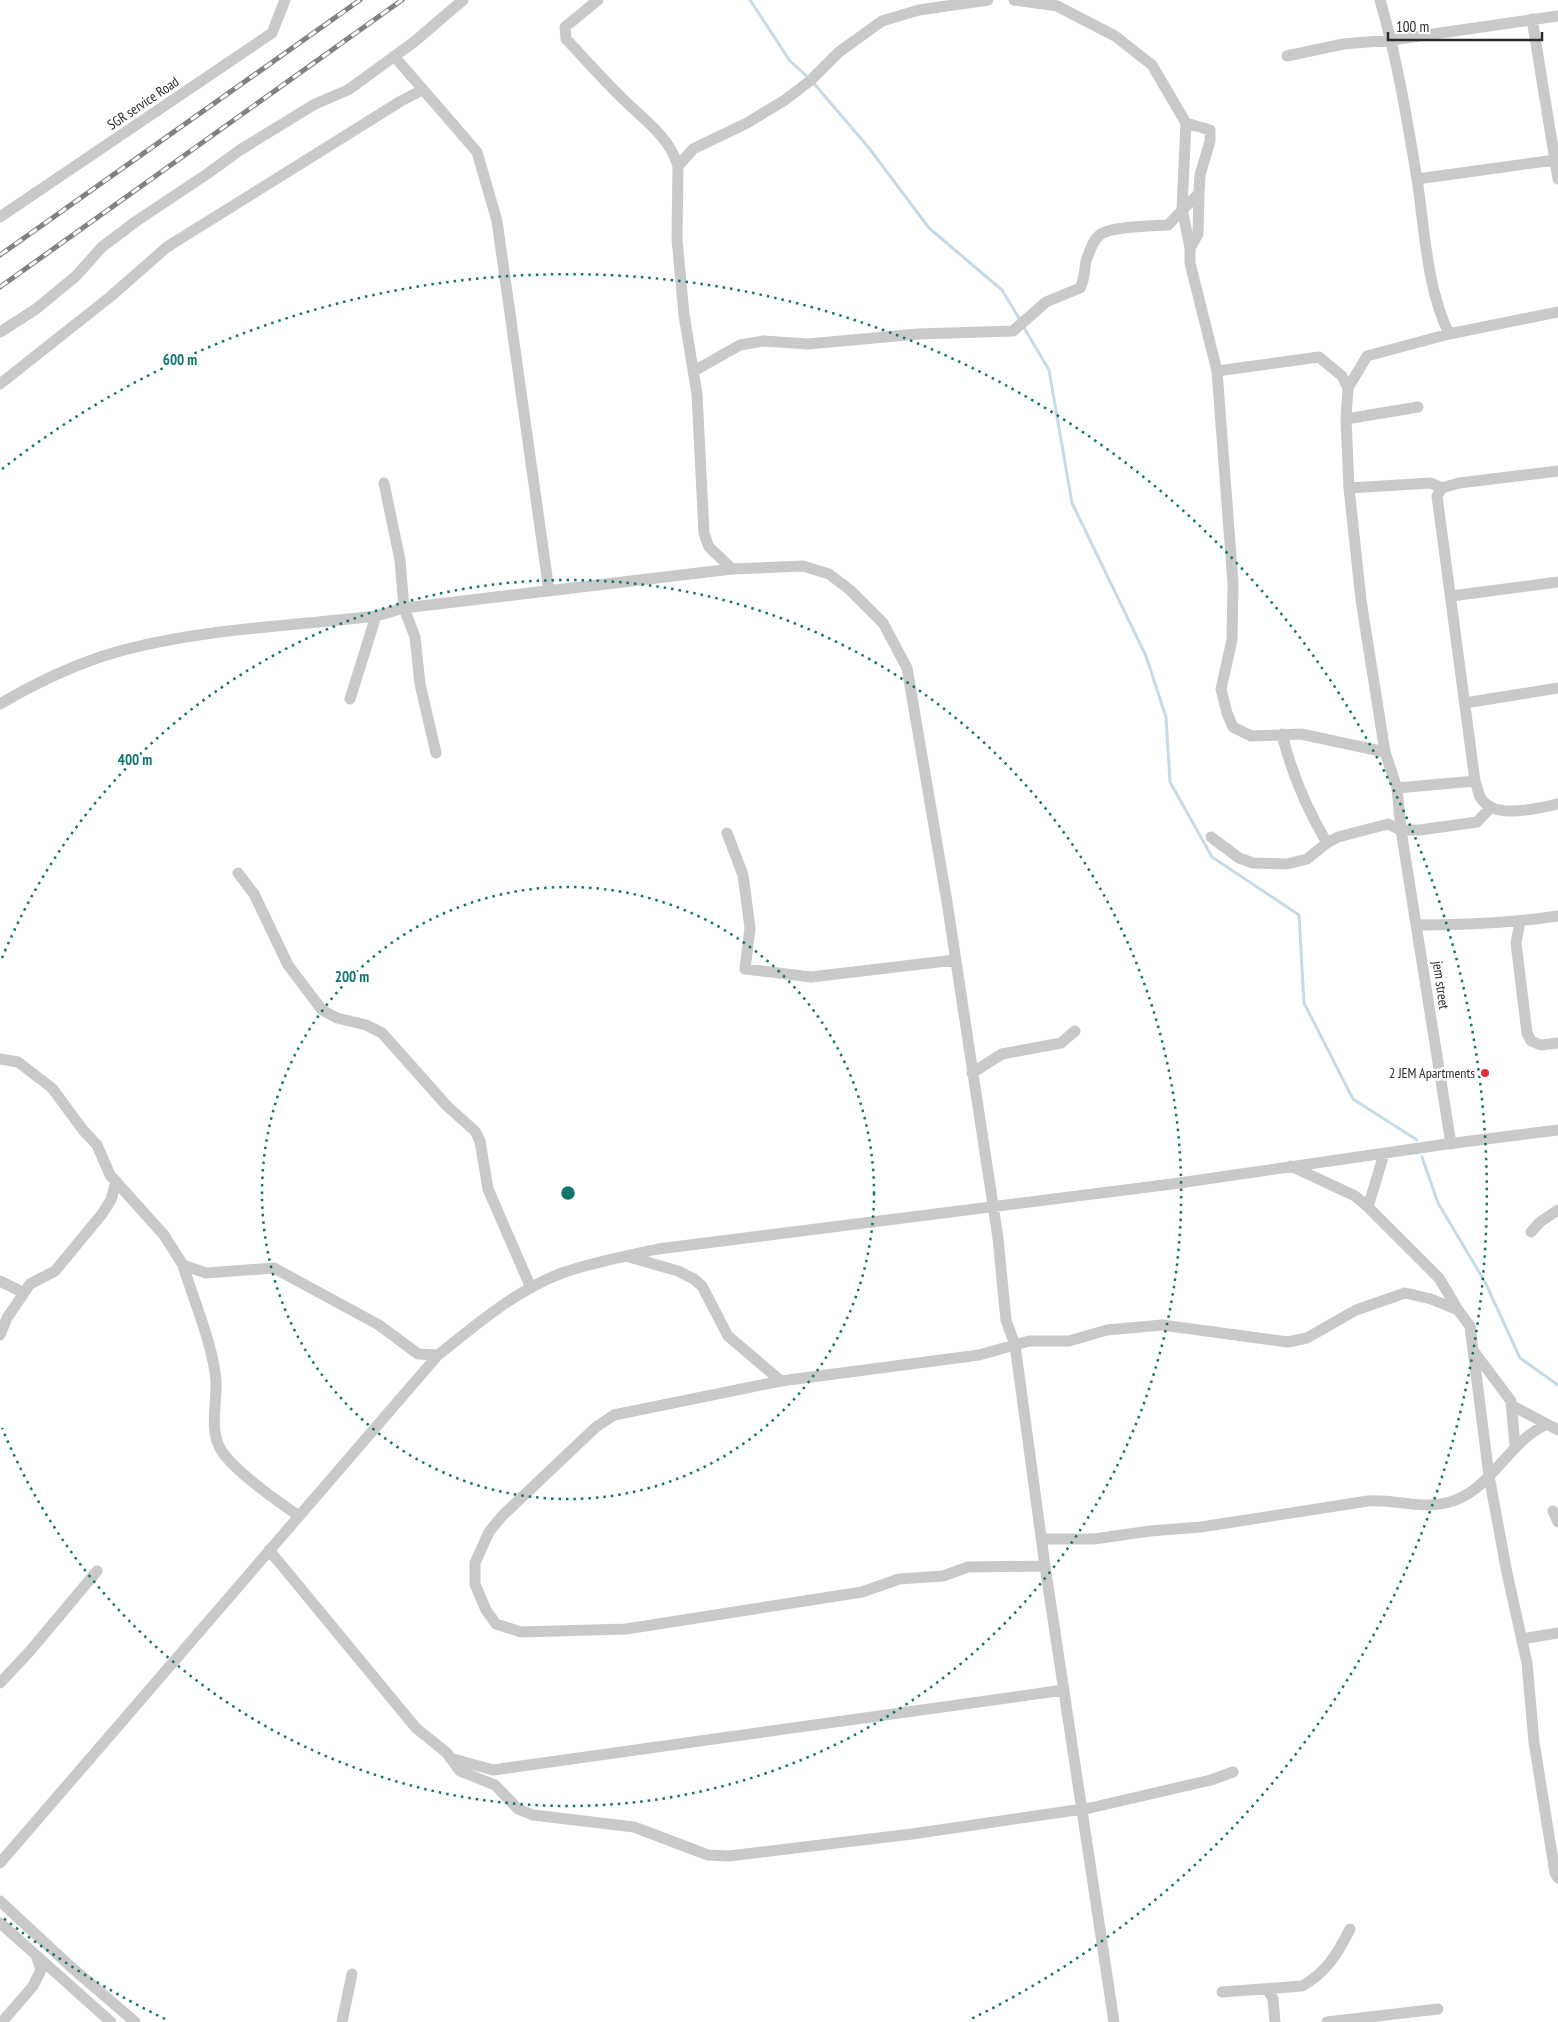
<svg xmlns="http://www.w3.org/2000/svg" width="1558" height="2022" viewBox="0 0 1558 2022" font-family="'PT Sans Narrow',sans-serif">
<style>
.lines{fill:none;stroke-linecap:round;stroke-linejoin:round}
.stream{stroke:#c5dbea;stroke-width:3}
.minor{stroke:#c9c9c9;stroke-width:11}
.rail-casing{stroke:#818181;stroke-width:5}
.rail{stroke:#fff;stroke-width:3;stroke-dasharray:9;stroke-linecap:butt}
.ring{fill:none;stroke:#0f766e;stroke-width:2.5;stroke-dasharray:2.5 5}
.poi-dot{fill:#e42d38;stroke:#fff;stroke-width:2}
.labels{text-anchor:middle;stroke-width:5;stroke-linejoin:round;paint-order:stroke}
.street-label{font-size:14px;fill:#2c2c2c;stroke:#fff}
.poi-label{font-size:14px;fill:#2c2c2c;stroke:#fff;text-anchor:end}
.centre{fill:#0f766e;stroke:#fff;stroke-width:2.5}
.ring-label{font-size:15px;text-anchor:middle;font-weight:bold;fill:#0f766e;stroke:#fff;stroke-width:5;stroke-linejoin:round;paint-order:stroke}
</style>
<rect width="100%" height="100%" fill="#fff"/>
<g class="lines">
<!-- stream -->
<path class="stream" d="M750,0l40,61 21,19 58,68 60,80 73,62 18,30
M1023,326l26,44 23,133 74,153 20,61 4,65 42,75 87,58 5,88 49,96 64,41
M1422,1157l16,46 47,79 35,76 38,27"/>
<!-- minor -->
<path class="minor" d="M598,0l-33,27 1,12c18,19 35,38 53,56 21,22 50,40 59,71l-1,73 7,76 13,79 7,139 5,14 23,22
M1380,0c17,58 27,119 37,179 8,52 9,106 32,155
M1532,19l26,160
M394,56l83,96 20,69 52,370
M1287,56l56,-12 49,-4 166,-24
M1186,123l-4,85 8,40
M678,166l15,-17 54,-26 38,-23 26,-20 28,-28 43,-31 37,-11 69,-10
M1417,179l138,-19
M1199,193l-1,41 -8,14v15l27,108 16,212 -1,57 -11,49 6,24 6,14 18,9 50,-2 84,18
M0,217l272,-184 13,-33
M0,332l36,-23 40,-33 26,-29 33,-25 72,-48 33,-24 75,-46 33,-14 66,-48 49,-42
M694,371l46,-26 24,-4 44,3 110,-10 95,-3 33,-29 34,-14c5,-9 4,-17 6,-27 3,-8 7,-22 15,-27 13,-8 51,-8 67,-9l31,-32 1,-18 10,-34v-11l-24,-7 -34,-58 -37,-29 -58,-30 -43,-6
M1217,371l102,-14 23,19 6,12
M0,384l110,-87 57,-50 234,-146 21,-11
M1346,419l72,-12
M1558,471l-99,12 -17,5 -5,8 38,285c2,5 3,11 5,16 14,24 57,11 78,7
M384,483l16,77 4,48 11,29 5,47 16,69
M1349,488l82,-5 11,5
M1451,596l107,-14
M350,699l26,-83
M1465,703l93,-15
M0,704c32,-19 65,-35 100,-47 86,-28 186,-30 276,-41l28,-8 328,-39 71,-3 26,8 21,16 33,33 24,45 40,234 51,336 8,82 9,25 30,221 69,456
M1282,734c9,38 25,75 45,109
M1397,788l78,-7
M727,833l16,42 7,53 -5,41 66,8 144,-17
M1211,837l28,21 14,5 34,1 20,-5 20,-16 11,-6 50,-13 13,6 -4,-42 -12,-36 -24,-152 -12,-112 -3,-69 2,-31 19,-32 82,-22 109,-22
M238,873l16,21 34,71 34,45 15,8 29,7 16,8 65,73 28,25 5,10 8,48 43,99
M1520,922l-4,21 11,90 4,8 10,4 17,-2
M1417,925c48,0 94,-2 141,-9
M0,1059l18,3 34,26 31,42 14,15 13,30 54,60 19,30 23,8 68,-5 105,57 39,29 20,1
M972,1073l30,-19 59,-11 14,-12
M1451,1144l-50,-314h19l57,-8 14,-15
M1291,1166l64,30 13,11 71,71 19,32 12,16 19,150 18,97 20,90 7,79 21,131 3,5
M1368,1207l16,-53
M1531,1232l9,-10 18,-12
M629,1257l49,14 16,8 8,7 26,50 53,45
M183,1265c10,34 31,82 33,117 1,21 -7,48 5,68 14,22 56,51 78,66
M0,1281l24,12
M0,1335l7,-17 23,-34 25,-13 47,-57 9,-14 5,-19
M1475,1353l36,48 4,45
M1513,1406l45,24
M1553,1511l5,11
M1042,1539h52l56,-8 51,-4 167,-26c26,-2 52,8 78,2 43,-9 61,-60 99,-78
M269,1550l147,178 31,25 13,18 35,14 23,24 15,6 101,12 74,28 21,1 183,-22 178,-26 121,-28 22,-8
M1045,1566l-77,1 -25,9 -44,3 -37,13 -236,37 -105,3 -25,-8 -10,-14 -11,-26v-21l14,-31 13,-16 94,-89 18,-12 167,-34 198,-26 50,-14h40l38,-11 55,-5 126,17 19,-4 49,-28 49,-17 26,6 27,11
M1522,1639l36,-6
M0,1683l30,-32 67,-80
M450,1758l43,12 571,-80
M0,1863l438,-508c38,-30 78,-65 124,-82 31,-11 64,-17 96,-24l514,-65 275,-40 111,-14
M0,1901l70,65 65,56
M0,1923l36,32 5,15 -8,16 -31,36
M37,1956l74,66
M1268,1990l5,9 2,23
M1222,1992l80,-6c24,-13 36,-33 48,-57
M342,2022l10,-48
M1327,2022l111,-13"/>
<defs>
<path id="rail" d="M0,255l360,-255
M0,287l402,-287"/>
</defs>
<!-- rail casing -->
<use href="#rail" class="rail-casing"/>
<!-- rail -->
<use href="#rail" class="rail"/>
</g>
<!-- distance rings -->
<g class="ring">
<circle cx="568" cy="1193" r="306"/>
<path d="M2 958A613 613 0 1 1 2 1428"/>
<path d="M165 2019A919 919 0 0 1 2 1917M2 469A919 919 0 1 1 971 2019"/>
</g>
<!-- markers -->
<circle class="poi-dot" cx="1485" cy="1073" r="5"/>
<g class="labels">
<!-- street labels -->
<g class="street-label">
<text transform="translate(143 103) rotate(-34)" y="5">SGR service Road</text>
<text transform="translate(1441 985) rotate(82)" y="5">jem street</text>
</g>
<!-- poi labels -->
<g class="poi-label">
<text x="1475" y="1078">2 JEM Apartments</text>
</g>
</g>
<circle cx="568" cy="1193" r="8" class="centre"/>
<g class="ring-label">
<text x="180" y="365">600 m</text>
<text x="135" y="765">400 m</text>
<text x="352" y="982">200 m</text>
</g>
<!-- scale -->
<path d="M1388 32v8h154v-8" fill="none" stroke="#2c2c2c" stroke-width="2.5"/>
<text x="1396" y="32" font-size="15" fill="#2c2c2c" stroke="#ffffff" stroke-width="4" paint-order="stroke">100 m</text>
</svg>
